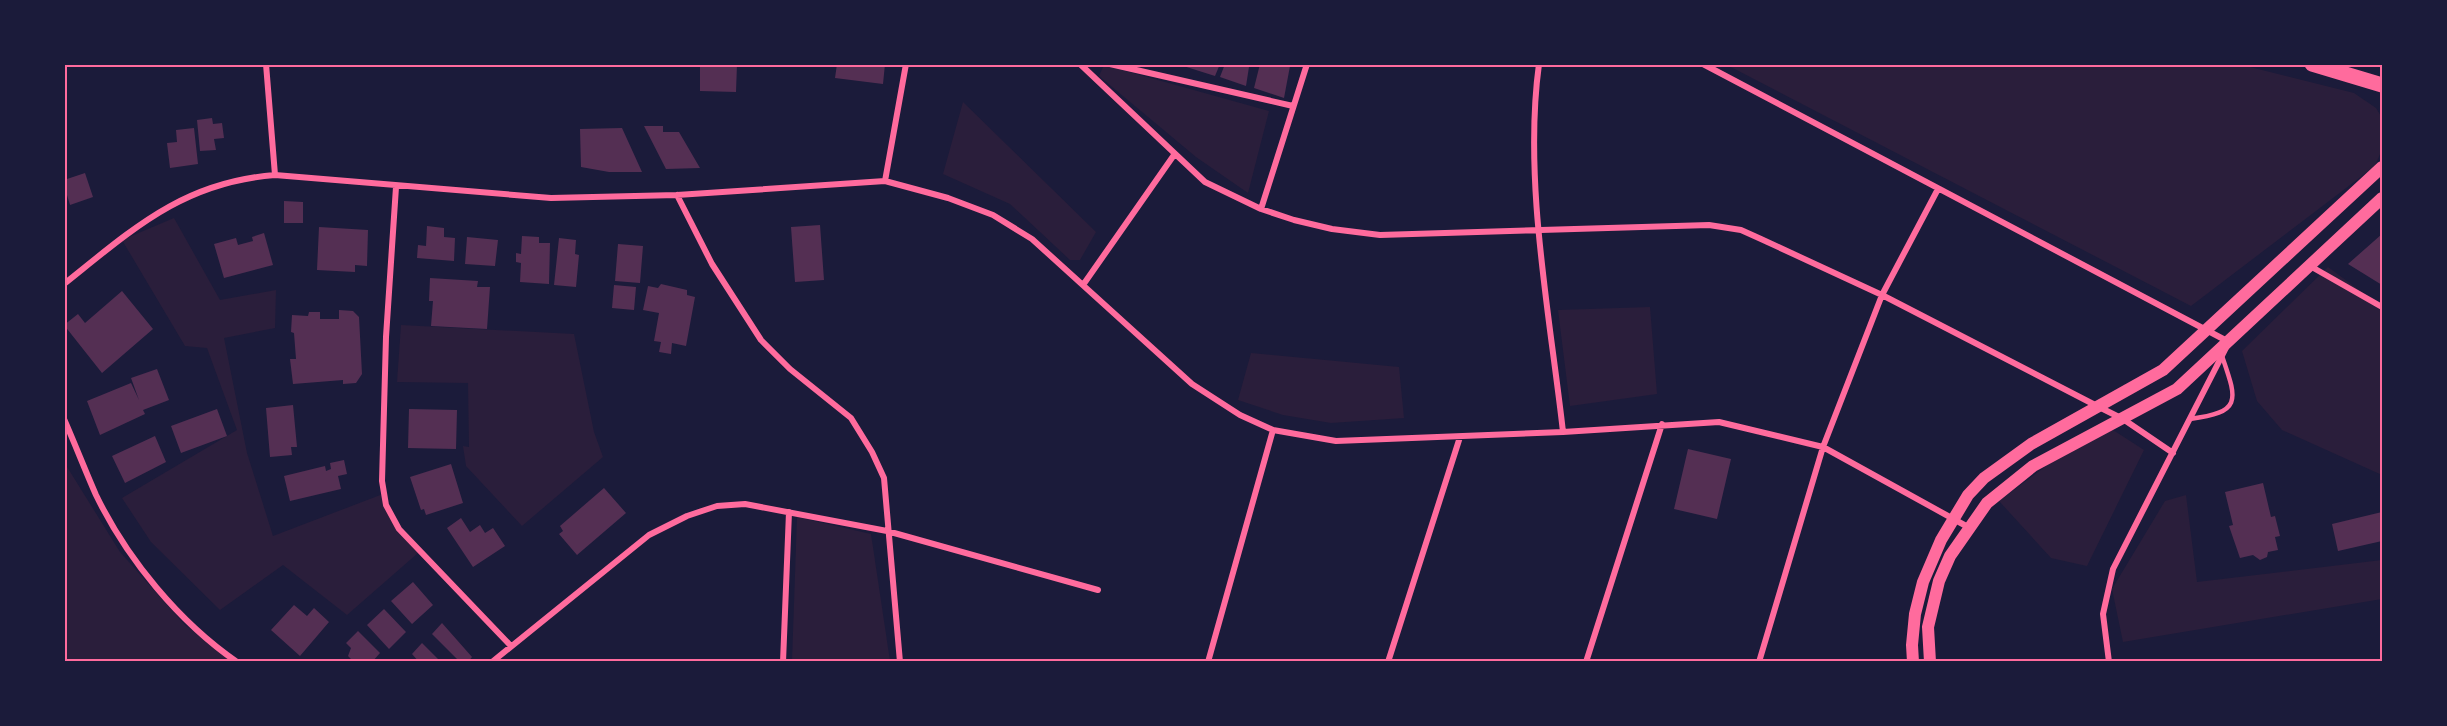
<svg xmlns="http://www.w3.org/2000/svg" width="2447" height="726" viewBox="0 0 2447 726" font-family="Roboto,sans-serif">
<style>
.green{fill:#2a1e3b}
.building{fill:#542f53}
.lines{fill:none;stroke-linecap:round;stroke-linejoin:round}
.service{stroke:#ff6b9d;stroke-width:4.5}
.minor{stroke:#ff6b9d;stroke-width:6}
.secondary{stroke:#ff6b9d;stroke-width:12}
.primary{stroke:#ff6b9d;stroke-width:15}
.neatline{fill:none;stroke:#ff6b9d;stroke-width:2}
</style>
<rect width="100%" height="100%" fill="#1b1b3a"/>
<!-- green -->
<path class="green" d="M1104,65l165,46 -21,82 -52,-36 -97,-81z
M1727,65h515l112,28 22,15 6,10v31l-7,17 -184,140z
M963,102l133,130 -16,28h-10l-60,-56 -67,-30z
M174,218l46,82 56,-10 -1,38 -51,10 23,115 26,83 110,-42 10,24 25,35 -71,62 -64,-50 -63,45 -69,-68 -29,-44 115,-68 -30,-82 -22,-2 -63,-106z
M2328,267l54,40v168l-100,-45 -25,-29 -15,-50z
M1650,307l7,87 -87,12 -12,-96z
M401,325l173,9 20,98 9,25 -81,69 -56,-60 -3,-20 6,1 -1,-64 -71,-1z
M1251,353l148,14 5,51 -73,5 -48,-8 -45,-15z
M2113,430l31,20 -57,116 -36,-8 -52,-57 73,-54z
M64,462l56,90 65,73 49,36h-169z
M2186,495l11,87 185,-22v39l-259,43 -11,-53 53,-88z
M797,517l74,17 19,127h-98z"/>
<!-- building -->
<path class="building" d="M700,64h37l-1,28 -36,-1z
M837,64h48l-2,20 -48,-6z
M1177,64h43l-5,12z
M1225,64l24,3 -3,19 -26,-9z
M1260,64l30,2 -6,32 -30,-10z
M212,118l1,6 9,-1 2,15 -10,1 2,11 -16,1 -3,-31z
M644,126h19v6h16l21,36 -34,1z
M194,128l4,36 -28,4 -3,-25 10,-1 -1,-12z
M622,128l20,44h-33l-28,-5 -1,-38z
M85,173l8,24 -23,8 -3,-10 -3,1v-16z
M284,201l19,1v21h-19z
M820,225l4,55 -29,2 -4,-55z
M427,226l17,2v9l11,1 -1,23 -37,-3 1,-13 8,1z
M319,227l49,3 -1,36 -12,-1v7l-38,-2z
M264,233l9,32 -49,13 -10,-34 22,-6 2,7 15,-4 -1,-4z
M2382,234v51l-34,-21z
M522,236l17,1v6h11l-1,41 -29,-2 1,-19 -5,-1v-9l5,1z
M467,237l31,3 -3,26 -30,-2z
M559,238l17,2 -1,14 4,1 -3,32 -22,-2z
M618,244l25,2 -3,37 -25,-2z
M430,278l48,3 -1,6h13l-3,42 -56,-3 2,-25h-4z
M661,284l26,6v5l8,2 -9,49 -14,-3 -1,11 -12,-2 2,-10 -7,-1 5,-28 -16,-3 5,-24 10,2z
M614,285l22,2 -2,23 -22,-2z
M122,291l31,38 -51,44 -38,-48 14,-11 7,9z
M339,310l14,1 6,6 3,57 -6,9 -13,1v-4l-50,4 -3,-25h6l-2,-26 -3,-1 1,-17 16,1 1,-4h11v7h19z
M157,369l12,31 -26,10 2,4 -45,21 -13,-34 44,-18 8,17 -8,-22z
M293,405l4,42h-6l1,8 -22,2 -4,-49z
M217,409l10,27 -46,17 -10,-27z
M409,409l48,1 -1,39 -48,-1z
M155,436l11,26 -41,21 -13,-27z
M1688,449l43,10 -14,60 -43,-10z
M344,460l3,14 -9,2 3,13 -51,12 -6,-25 41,-10 1,5 5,-2 -1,-6z
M451,464l12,39 -37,12 -2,-6 -3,1 -11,-33z
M2263,483l8,34 4,-1 5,20 -5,1 3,13 -10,2 -1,5 -7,3 -7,-5 -13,3 -11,-32 4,-1 -8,-33z
M604,488l22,25 -49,42 -18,-21 4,-3 -3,-5z
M2382,512v29l-44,10 -6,-27z
M461,518l9,14 10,-7 5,8 8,-5 12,18 -32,21 -26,-39z
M413,582l20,23 -21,19 -21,-23z
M294,605l13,11 7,-8 15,14 -29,34 -29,-26z
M384,609l22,23 -17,17 -22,-24z
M442,623l30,34 -4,5h-8l-28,-28z
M358,631l22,22 -8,9h-18l-6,-6 3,-8 -5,-5z
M422,643l19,19h-22l-7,-8z"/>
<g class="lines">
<!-- service -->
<path class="service" d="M2190,419c53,-7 47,-19 32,-63"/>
<!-- minor -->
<path class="minor" d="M266,64l9,111
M1080,64l125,118 56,27 33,11 38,9 48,6 329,-10 32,5 20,9 121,56 217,112 24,12 50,34
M1110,64l183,42
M1539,64c-16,116 11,252 24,368
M1703,64l526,278 -116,227 -10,45 6,48
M885,181l21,-117
M396,187l-10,150 -4,144 4,24 13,24 111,116
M677,195l35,69 49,76 29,29 61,49 21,34 12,26 16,184
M1261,209l46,-145
M2310,266l72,41
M64,284c69,-55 119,-102 211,-109l276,23 126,-3 208,-14 63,17 45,17 39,24 160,145 48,31 33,15 63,11 227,-9 156,-10 104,25 145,80
M1083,285l91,-130
M64,419c11,25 21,51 32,76 31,64 83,127 141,167
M492,662l157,-127 38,-19 30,-10 28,-2 142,27 211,59
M783,662l6,-150
M1208,662l65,-232
M1388,662l72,-225
M1586,662l76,-238
M1759,662l64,-215 59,-152 56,-106"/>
<!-- secondary -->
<path class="secondary" d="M1913,662l-1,-17 3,-31 8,-32 18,-42 27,-45 16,-17 47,-34 132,-74 219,-203
M1930,662l-2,-35 11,-46 11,-25 37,-53 46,-37 144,-77 205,-191"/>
<!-- primary -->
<path class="primary" d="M2312,64l70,21"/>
</g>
<!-- border -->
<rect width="2447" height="726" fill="none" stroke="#1b1b3a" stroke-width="132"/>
<rect x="66" y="66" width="2315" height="594" class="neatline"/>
</svg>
